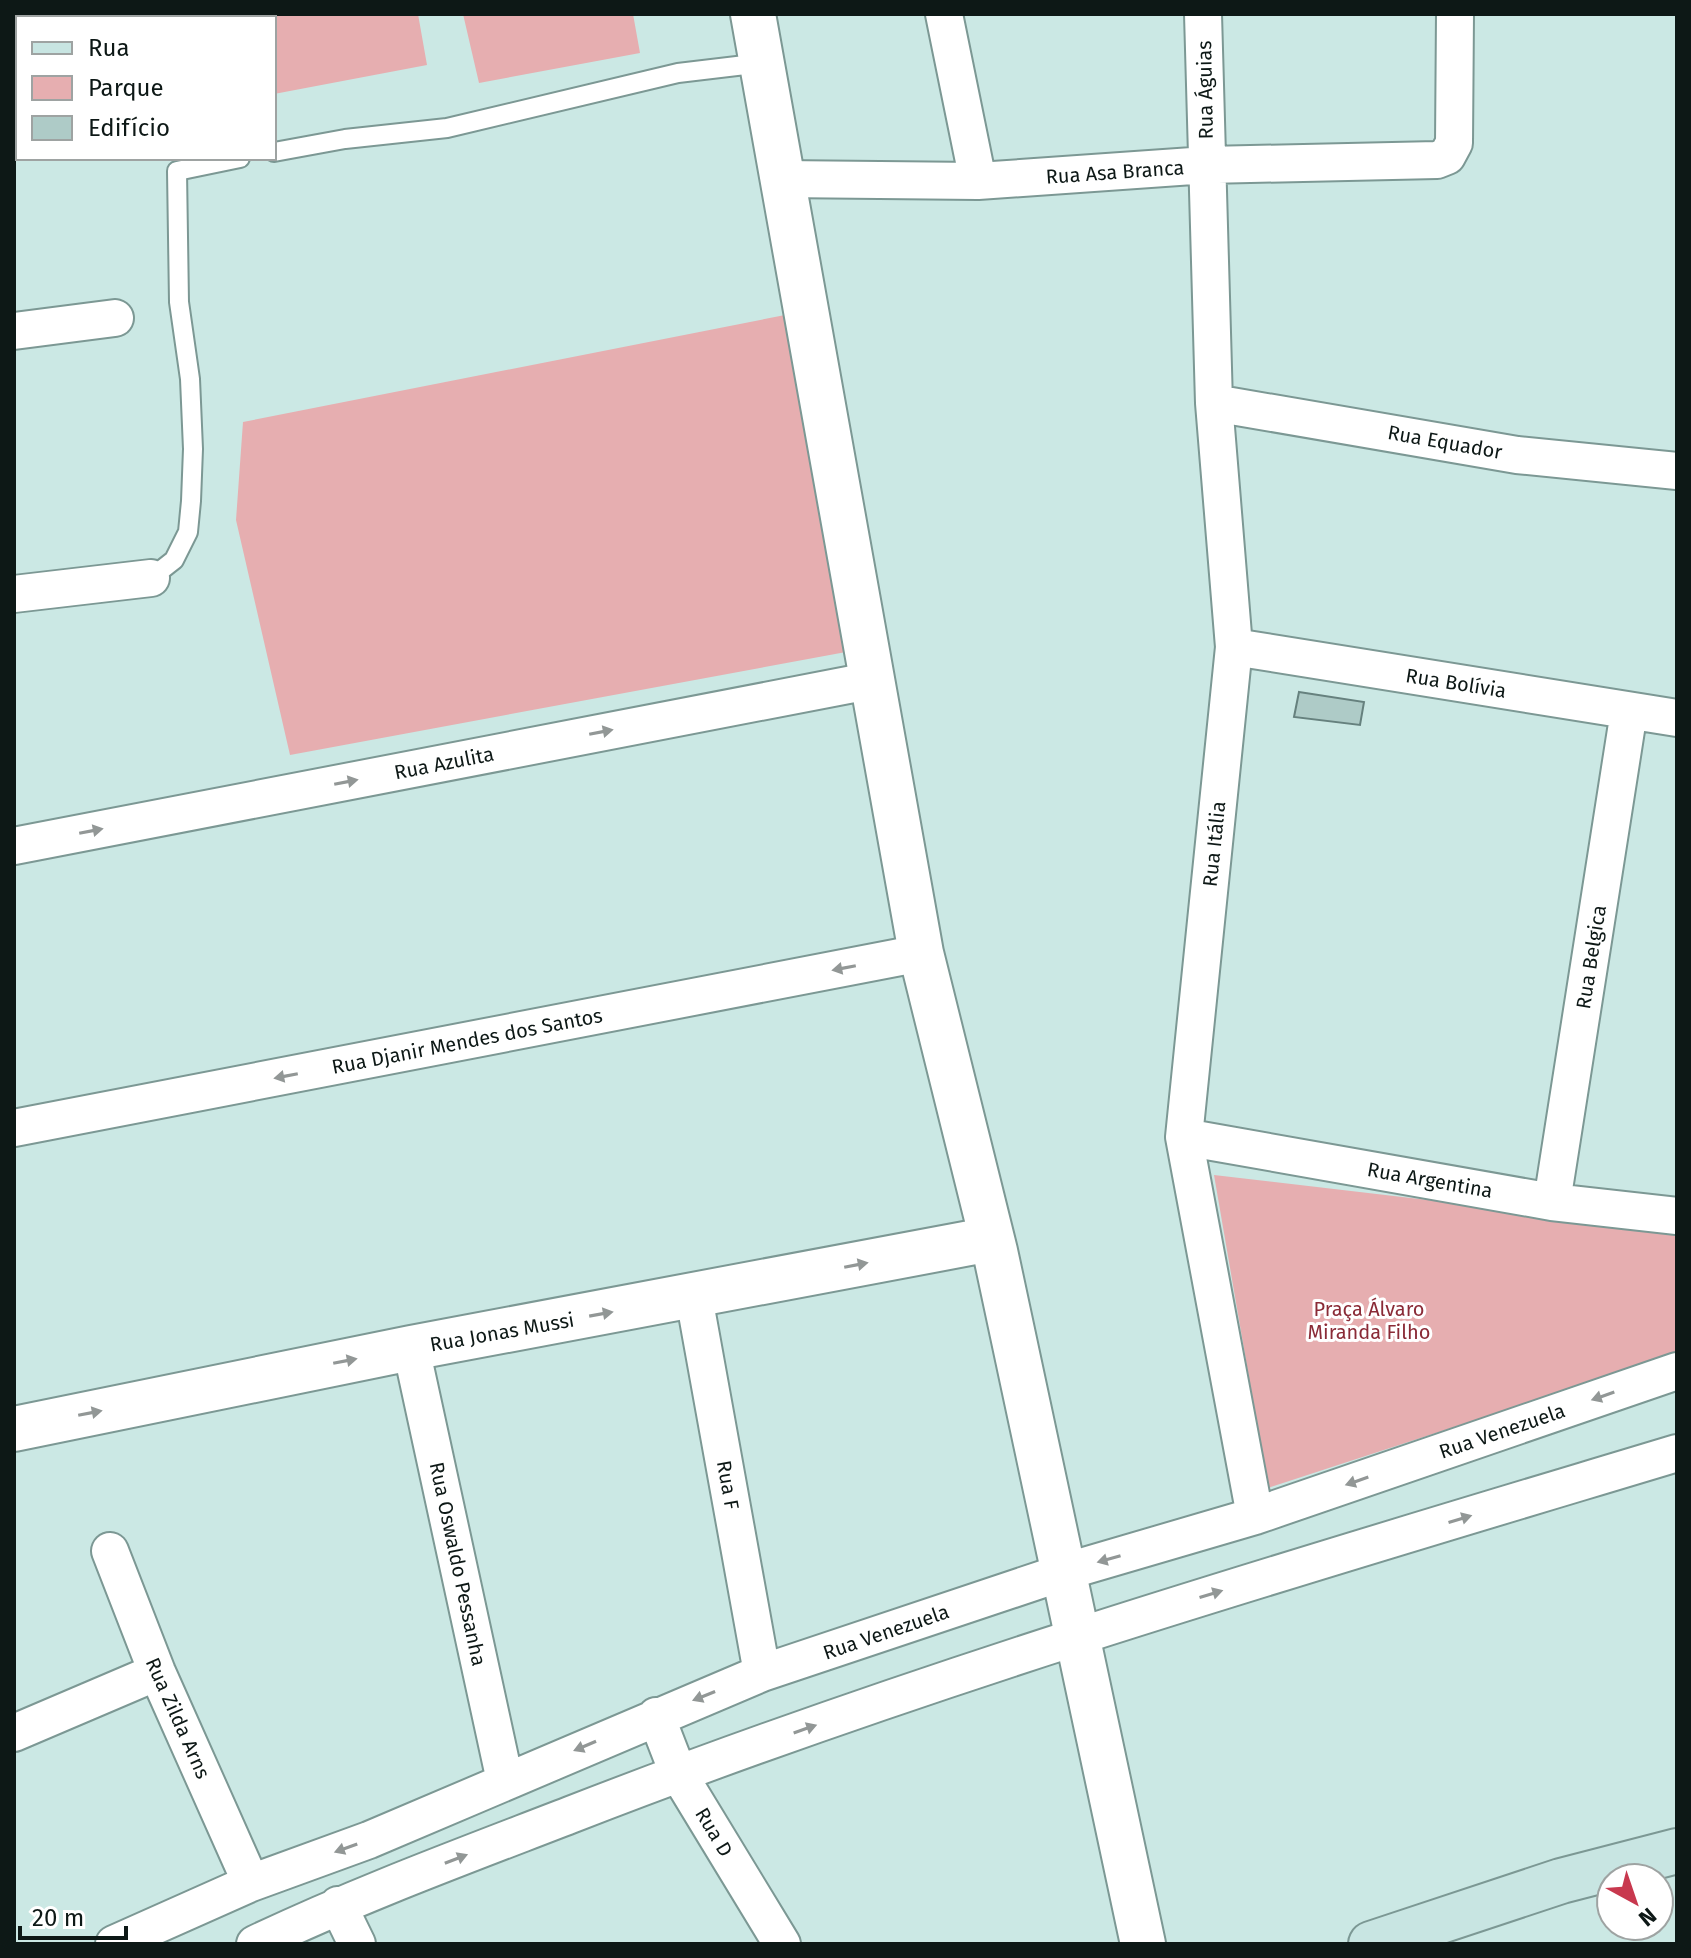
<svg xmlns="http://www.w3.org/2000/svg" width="1691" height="1958" viewBox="0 0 1691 1958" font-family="'Fira Sans',sans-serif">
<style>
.green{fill:#e6aeb0}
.building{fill:#aecbc7;stroke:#66817e;stroke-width:2}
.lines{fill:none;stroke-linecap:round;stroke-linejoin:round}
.service-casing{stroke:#7c9894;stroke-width:22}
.minor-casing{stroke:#7c9894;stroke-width:40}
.tertiary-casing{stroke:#7c9894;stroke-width:48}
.secondary-casing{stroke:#7c9894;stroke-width:48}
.service{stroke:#fff;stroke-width:18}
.minor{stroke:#fff;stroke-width:36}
.tertiary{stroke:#fff;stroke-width:44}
.secondary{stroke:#c8e5e2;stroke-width:44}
.oneway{fill:#929796}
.labels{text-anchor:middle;stroke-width:6;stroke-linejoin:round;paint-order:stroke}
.street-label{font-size:20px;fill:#0d1816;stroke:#fff}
.park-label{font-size:20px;fill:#8a2b37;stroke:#fff}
</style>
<rect width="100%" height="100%" fill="#cbe8e4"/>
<!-- green -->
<path class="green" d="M282,14h136l9,51 -153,29v-76h-17z
M463,14h170l7,39 -161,30z
M785,315l61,337 -556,103 -54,-235 7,-98z
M1214,1175l463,54v125l-409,134z"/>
<!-- building -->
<path class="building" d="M1299,692l65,10 -4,23 -66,-8z"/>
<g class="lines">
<defs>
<path id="service" d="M274,152l71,-13 102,-11 231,-55 84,-10
M151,578l23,-18 14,-28 3,-31 2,-52 -3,-70 -11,-77 -2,-131 63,-13"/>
<path id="minor" d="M944,14l34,167
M1203,14l11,389 20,244 -50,490 71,379
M14,68l4,-1
M781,179l197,2 229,-16 230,-5 10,-4 7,-13 1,-129
M14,331l101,-13
M1214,403l303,52 160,16
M14,594l137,-16
M1234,647l443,71
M14,846l860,-166
M14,1128l907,-175
M1184,1137l368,65 125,14
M1552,1202l77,-491
M694,1297l68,376
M411,1348l94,433
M110,1551l47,121 94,211
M656,1716l22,57 104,171
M14,1733l143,-61
M338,1905l19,39
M114,1944l137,-61 118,-43 393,-167 302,-101 191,-56 422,-145
M255,1944c103,-49 209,-88 315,-129 362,-141 735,-250 1107,-362"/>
<path id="tertiary" d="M753,14l168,939 74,298 148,693
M14,1429l397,-81 580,-109"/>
<path id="secondary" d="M1371,1944l190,-63 116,-30"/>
</defs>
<!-- service casing -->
<use href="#service" class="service-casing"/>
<!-- minor casing -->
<use href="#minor" class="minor-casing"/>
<!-- tertiary casing -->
<use href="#tertiary" class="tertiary-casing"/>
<!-- secondary casing -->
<use href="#secondary" class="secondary-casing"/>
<!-- service -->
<use href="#service" class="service"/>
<!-- minor -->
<use href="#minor" class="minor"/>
<!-- tertiary -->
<use href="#tertiary" class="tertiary"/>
<!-- secondary -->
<use href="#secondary" class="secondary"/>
</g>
<!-- one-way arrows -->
<defs><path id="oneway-solid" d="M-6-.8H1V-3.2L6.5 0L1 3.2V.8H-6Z" transform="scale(2)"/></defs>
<g class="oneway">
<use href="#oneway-solid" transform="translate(601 732) rotate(-11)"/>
<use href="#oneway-solid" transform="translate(346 782) rotate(-11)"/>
<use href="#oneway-solid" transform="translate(91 831) rotate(-11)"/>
<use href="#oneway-solid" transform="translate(844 968) rotate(169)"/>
<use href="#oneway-solid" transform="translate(286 1076) rotate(169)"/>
<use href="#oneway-solid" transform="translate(856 1265) rotate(-11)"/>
<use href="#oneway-solid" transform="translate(601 1314) rotate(-10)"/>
<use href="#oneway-solid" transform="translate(345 1361) rotate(-11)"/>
<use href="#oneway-solid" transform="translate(1603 1396) rotate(161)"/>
<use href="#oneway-solid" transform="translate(90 1413) rotate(-11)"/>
<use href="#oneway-solid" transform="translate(1357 1481) rotate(161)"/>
<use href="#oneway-solid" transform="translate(1460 1519) rotate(-17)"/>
<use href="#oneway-solid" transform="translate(1109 1559) rotate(164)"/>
<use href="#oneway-solid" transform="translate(1211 1594) rotate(-17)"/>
<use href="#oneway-solid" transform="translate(704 1696) rotate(158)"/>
<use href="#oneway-solid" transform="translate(805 1729) rotate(-19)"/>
<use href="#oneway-solid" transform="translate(585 1746) rotate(157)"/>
<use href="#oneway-solid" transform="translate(346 1848) rotate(160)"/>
<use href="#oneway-solid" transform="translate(456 1859) rotate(-21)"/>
</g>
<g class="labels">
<!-- street labels -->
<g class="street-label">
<text transform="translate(1205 90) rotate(-91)" y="7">Rua Águias</text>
<text transform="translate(1115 172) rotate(-4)" y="7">Rua Asa Branca</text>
<text transform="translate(1445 442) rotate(10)" y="7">Rua Equador</text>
<text transform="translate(1456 683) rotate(9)" y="7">Rua Bolívia</text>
<text transform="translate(444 763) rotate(-11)" y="7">Rua Azulita</text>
<text transform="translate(1214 844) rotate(-84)" y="7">Rua Itália</text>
<text transform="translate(1591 957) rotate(-81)" y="7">Rua Belgica</text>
<text transform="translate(467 1041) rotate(-11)" y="7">Rua Djanir Mendes dos Santos</text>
<text transform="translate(1430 1180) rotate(10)" y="7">Rua Argentina</text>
<text transform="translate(502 1332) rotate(-10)" y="7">Rua Jonas Mussi</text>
<text transform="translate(1502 1431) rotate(-19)" y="7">Rua Venezuela</text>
<text transform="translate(728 1485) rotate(80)" y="7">Rua F</text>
<text transform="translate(458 1564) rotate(78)" y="7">Rua Oswaldo Pessanha</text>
<text transform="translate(886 1632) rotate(-19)" y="7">Rua Venezuela</text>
<text transform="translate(178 1718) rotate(66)" y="7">Rua Zilda Arns</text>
<text transform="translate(714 1832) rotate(59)" y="7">Rua D</text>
</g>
<!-- park labels -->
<g class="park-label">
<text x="1369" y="1316">Praça Álvaro<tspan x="1369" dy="23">Miranda Filho</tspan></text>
</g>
</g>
<!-- border -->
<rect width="1691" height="1958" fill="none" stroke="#0d1816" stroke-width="32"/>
<!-- legend -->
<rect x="16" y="16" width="260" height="144" fill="#ffffff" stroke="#9ea3a2" stroke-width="2"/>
<rect x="32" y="42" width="40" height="12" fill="#c8e5e2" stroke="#9ea3a2" stroke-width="2"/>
<text x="88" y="56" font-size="24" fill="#0d1816">Rua</text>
<rect x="32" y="76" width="40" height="24" fill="#e6aeb0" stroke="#9ea3a2" stroke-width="2"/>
<text x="88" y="96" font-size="24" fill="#0d1816">Parque</text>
<rect x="32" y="116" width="40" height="24" fill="#aecbc7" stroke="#9ea3a2" stroke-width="2"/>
<text x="88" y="136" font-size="24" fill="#0d1816">Edifício</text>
<!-- north arrow -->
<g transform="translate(1635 1902) rotate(140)"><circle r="38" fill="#ffffff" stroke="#9ea3a2" stroke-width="2"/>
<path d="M0-6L14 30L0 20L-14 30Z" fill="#c8384e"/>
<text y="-12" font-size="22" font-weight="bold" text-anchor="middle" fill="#0d1816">N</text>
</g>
<!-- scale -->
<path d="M20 1926v12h106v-12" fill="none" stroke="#0d1816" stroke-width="4"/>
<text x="32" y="1926" font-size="24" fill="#0d1816" stroke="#ffffff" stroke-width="6" paint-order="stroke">20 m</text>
</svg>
